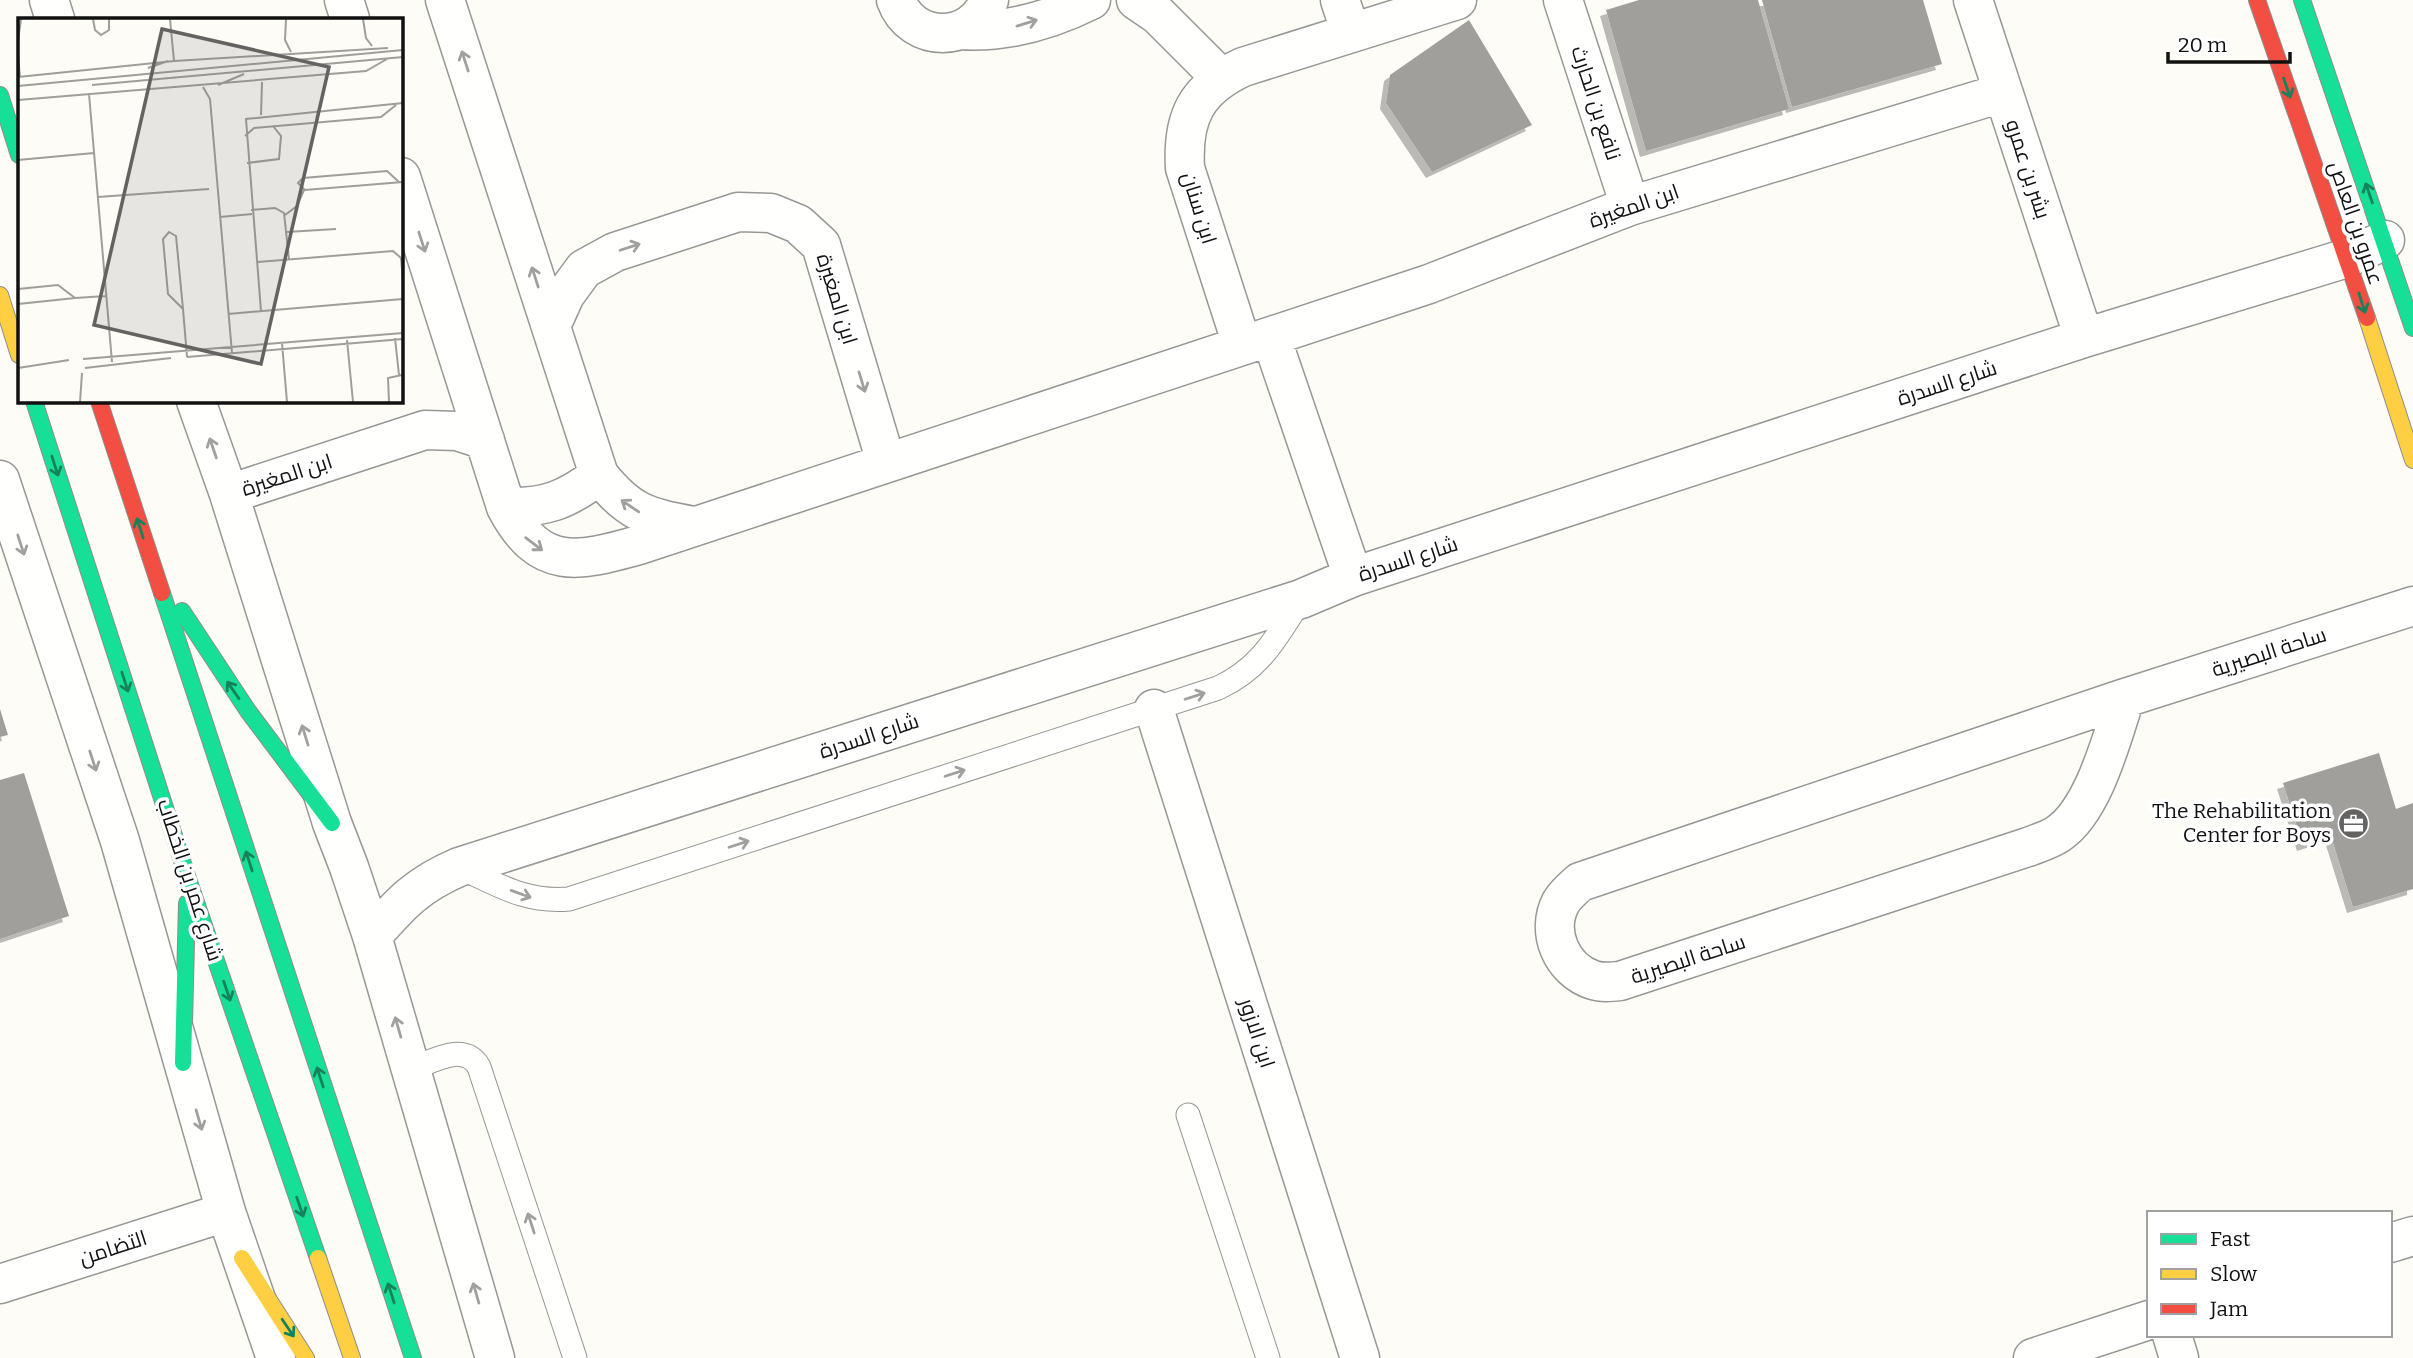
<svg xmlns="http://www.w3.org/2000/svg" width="2413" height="1358" viewBox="0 0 2413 1358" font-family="Bitter,Cairo,serif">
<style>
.building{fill:#a19f9c;filter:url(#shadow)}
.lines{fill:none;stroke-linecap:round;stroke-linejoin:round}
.lane-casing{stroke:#979795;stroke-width:25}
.street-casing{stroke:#979795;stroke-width:41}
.fast-casing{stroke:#8e8d8b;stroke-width:18}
.slow-casing{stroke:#8e8d8b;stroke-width:18}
.jam-casing{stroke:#8e8d8b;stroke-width:18}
.lane{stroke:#fffffe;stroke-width:23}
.street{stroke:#fffffe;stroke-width:38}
.fast{stroke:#16e098;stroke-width:16}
.slow{stroke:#ffcf43;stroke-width:16}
.jam{stroke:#f24e42;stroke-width:16}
.oneway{stroke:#a0a09f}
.oneway2{stroke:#14835b}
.labels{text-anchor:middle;stroke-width:7;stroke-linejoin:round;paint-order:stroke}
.street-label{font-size:21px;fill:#111;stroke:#fff}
.poi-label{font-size:21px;fill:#111;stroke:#fff;text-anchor:end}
.inset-road{fill:none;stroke:#9f9e9b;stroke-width:2}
.view{fill:#646362;fill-opacity:0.15;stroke:#646362;stroke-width:3.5}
.inset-edge{fill:none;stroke:#111;stroke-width:3.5}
</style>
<defs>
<filter id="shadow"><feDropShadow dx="-6" dy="6" stdDeviation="0" flood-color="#0004"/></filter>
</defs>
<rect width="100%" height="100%" fill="#fdfcf7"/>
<!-- building -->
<path class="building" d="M1639,0h119l31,109 -143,42 -40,-141z
M1762,0h161l19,64 -150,43z
M1469,20l63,105 -100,47 -46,-69 4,-28z
M0,709l8,26 -8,2z
M2379,753l17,56 17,-6v86l-60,18 -22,-71 -28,9 -20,-62z
M24,773l45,143 -69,23v-159z"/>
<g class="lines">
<defs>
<path id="lane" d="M459,867c38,17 66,36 110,32l649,-211c43,-20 58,-50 83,-89
M411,1069c21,-7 53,-28 68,-2l96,291
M1188,1115l80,243"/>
<path id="street" d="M49,0l6,19
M344,0l6,19
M445,0l154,475c31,39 48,42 95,51
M896,0c16,44 77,44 93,0
M1136,0l22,15 63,63
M1340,0l11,33
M1563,0l67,206
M1973,0l111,338
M960,30c45,3 91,-10 131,-30
M401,177l105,330c34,65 72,55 133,38l790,-261 201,-78 372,-113
M551,326l14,-31 19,-26 31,-17 123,-40 33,1 27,11 23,21 65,217
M1271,337l82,240
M1242,345l-57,-177c-3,-51 11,-79 58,-101l214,-67
M196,401l33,93 103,329 17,44 23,69 123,422
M0,480l120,361 106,371 50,146
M229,494l196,-64 32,1 28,9
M506,507c40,1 61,-7 93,-32
M2125,698c-13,39 -31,112 -67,136 -9,6 -20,9 -30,13l-408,134c-9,1 -18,2 -27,-1 -31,-10 -48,-48 -32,-78 5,-8 12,-14 19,-20z
M2125,698l288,-92
M1154,709l206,649
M372,936c29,-33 45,-51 87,-69l842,-268 52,-22 731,-239 263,-80 38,-18
M2390,1243l23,-7
M0,1284l226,-72
M2172,1335l7,23
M2033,1358l116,-38"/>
<path id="fast" d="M2302,0l111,328
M0,95l19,60
M34,401l153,475 131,382
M162,593l251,765
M182,611l66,100 84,112
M183,1063l4,-160"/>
<path id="slow" d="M0,295l19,60
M2367,318l46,142
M242,1258l64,100
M318,1258l34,100"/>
<path id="jam" d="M2257,0l110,318
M99,401l63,192"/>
</defs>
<!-- lane casing -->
<use href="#lane" class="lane-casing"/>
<!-- street casing -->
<use href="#street" class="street-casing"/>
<!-- fast casing -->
<use href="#fast" class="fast-casing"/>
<!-- slow casing -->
<use href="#slow" class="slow-casing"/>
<!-- jam casing -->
<use href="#jam" class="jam-casing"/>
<!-- lane -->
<use href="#lane" class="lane"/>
<!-- street -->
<use href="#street" class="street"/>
<!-- fast -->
<use href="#fast" class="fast"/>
<!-- slow -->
<use href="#slow" class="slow"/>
<!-- jam -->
<use href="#jam" class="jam"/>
</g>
<!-- one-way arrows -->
<defs><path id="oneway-shaft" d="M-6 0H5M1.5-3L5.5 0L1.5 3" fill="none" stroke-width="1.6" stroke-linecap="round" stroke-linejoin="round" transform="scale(1.75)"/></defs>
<g class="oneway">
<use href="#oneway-shaft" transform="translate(1027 23) rotate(-17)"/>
<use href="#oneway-shaft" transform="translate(465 61) rotate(-108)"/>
<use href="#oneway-shaft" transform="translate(422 242) rotate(72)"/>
<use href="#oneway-shaft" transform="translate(630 247) rotate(-18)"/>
<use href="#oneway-shaft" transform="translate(535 277) rotate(-108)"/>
<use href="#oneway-shaft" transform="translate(862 382) rotate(73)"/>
<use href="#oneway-shaft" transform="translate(213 448) rotate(-109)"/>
<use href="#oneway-shaft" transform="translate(630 506) rotate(-146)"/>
<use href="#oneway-shaft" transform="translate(534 544) rotate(37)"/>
<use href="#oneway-shaft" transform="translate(21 545) rotate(72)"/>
<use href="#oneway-shaft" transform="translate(1195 696) rotate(-18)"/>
<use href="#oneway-shaft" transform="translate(305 735) rotate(-107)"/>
<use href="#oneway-shaft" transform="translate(93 761) rotate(72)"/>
<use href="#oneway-shaft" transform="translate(955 773) rotate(-18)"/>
<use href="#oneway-shaft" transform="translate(739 844) rotate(-18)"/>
<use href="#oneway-shaft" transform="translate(521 894) rotate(20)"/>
<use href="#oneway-shaft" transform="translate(398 1027) rotate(-106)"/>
<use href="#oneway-shaft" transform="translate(199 1120) rotate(74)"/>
<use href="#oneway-shaft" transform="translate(531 1223) rotate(-108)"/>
<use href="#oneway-shaft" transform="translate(476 1293) rotate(-106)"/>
</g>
<g class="oneway2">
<use href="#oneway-shaft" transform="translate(2287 88) rotate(71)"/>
<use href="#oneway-shaft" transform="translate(2369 193) rotate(-109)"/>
<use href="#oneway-shaft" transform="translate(2362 303) rotate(72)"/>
<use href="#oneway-shaft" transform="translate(55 466) rotate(72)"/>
<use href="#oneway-shaft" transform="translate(140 528) rotate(-108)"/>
<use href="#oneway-shaft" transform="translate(125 682) rotate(72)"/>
<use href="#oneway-shaft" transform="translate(233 690) rotate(-125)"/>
<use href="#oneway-shaft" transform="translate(249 861) rotate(-108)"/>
<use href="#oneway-shaft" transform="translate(227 991) rotate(71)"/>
<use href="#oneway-shaft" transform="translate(320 1077) rotate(-108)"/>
<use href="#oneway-shaft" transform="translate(300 1207) rotate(71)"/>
<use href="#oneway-shaft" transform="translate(391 1293) rotate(-108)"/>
<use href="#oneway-shaft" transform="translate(288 1328) rotate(56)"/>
</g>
<!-- icons -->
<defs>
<symbol id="office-disc" viewBox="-11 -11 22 22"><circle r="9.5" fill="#646362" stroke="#fff"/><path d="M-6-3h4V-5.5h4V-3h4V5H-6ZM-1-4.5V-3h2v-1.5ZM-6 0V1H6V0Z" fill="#fff"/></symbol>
</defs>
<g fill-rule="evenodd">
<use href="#office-disc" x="2336" y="806" width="35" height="35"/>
</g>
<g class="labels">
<!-- street labels -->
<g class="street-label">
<text transform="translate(1596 103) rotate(72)" y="7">نافع بن الحارث</text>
<text transform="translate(2028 169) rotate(72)" y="7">بشر بن عمرو</text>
<text transform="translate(1634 206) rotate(-19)" y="7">ابن المغيرة</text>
<text transform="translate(1199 208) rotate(73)" y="7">ابن سنان</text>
<text transform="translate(2356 223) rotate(71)" y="7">عمرو بن العاص</text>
<text transform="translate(837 299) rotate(73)" y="7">ابن المغيرة</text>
<text transform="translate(1947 383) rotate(-18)" y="7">شارع السدرة</text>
<text transform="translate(287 475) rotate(-18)" y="7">ابن المغيرة</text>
<text transform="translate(1408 559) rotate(-18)" y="7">شارع السدرة</text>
<text transform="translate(2269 652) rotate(-18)" y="7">ساحة البصيرية</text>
<text transform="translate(869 736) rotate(-18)" y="7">شارع السدرة</text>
<text transform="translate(190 880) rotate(72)" y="7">شارع عمر بن الخطاب</text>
<text transform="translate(1688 959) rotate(-18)" y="7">ساحة البصيرية</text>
<text transform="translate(1257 1033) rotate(72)" y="7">ابن الازور</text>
<text transform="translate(113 1248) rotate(-18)" y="7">التضامن</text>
</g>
<!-- poi labels -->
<g class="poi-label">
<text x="2331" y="818">The Rehabilitation<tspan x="2331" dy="24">Center for Boys</tspan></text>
</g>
</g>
<!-- overview -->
<g transform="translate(18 18)">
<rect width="385" height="385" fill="#fdfcf7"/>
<path class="inset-road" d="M75,1l2,11 6,5 8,-5v-11M152,1l4,42M268,1l-1,21 6,12M345,1l3,19 6,8M0,23l3,-22M0,37l2,22M130,50l20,-7M0,59l156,-16 214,-13M74,67l311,-28M200,67l26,-11M0,68l385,-36M185,69l7,12 22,254M71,76l23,268M0,82l348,-29 21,-12M243,97l1,-33M227,118l9,-8 127,-11 15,-12M0,142l76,-7M229,145l32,-4 2,-23 -8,-10M381,164l-12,-11 -84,7 -5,5 7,7 98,-8M80,179l111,-8M233,192l24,-2 9,5 5,46M267,197l12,-9 7,-16M202,199l32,-3M151,214l7,4 7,73 -15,-15 -5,-55zM269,214l49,-3M240,244l135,-11 8,7 2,23M0,271l40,-4 17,13 -57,6M57,280l31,-2M165,291l4,48M243,293l-15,-192 157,-16M210,296l175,-15M377,320l4,37M329,322l6,62M264,325l5,59M169,339l216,-18M65,341l320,-26M0,350l51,-8M67,350l86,-10M62,384l2,-29M371,384l-1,-24 14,-3"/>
<path class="view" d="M144,11l167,38 -68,297 -167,-39z"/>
<rect width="385" height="385" class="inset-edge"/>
</g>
<!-- legend -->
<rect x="2147" y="1211" width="245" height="126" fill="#ffffff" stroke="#a0a0a0" stroke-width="2"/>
<rect x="2161" y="1234" width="35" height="10" fill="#16e098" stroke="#a0a0a0" stroke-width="2"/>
<text x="2210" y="1246" font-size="21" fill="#111111">Fast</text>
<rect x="2161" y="1269" width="35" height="10" fill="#ffcf43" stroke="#a0a0a0" stroke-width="2"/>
<text x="2210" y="1281" font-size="21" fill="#111111">Slow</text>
<rect x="2161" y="1304" width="35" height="10" fill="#f24e42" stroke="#a0a0a0" stroke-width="2"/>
<text x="2210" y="1316" font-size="21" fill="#111111">Jam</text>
<!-- scale -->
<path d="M2168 52v10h122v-10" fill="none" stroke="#111111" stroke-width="3.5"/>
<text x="2178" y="52" font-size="21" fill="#111111" stroke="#ffffff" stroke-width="5" paint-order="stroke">20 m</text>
</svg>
